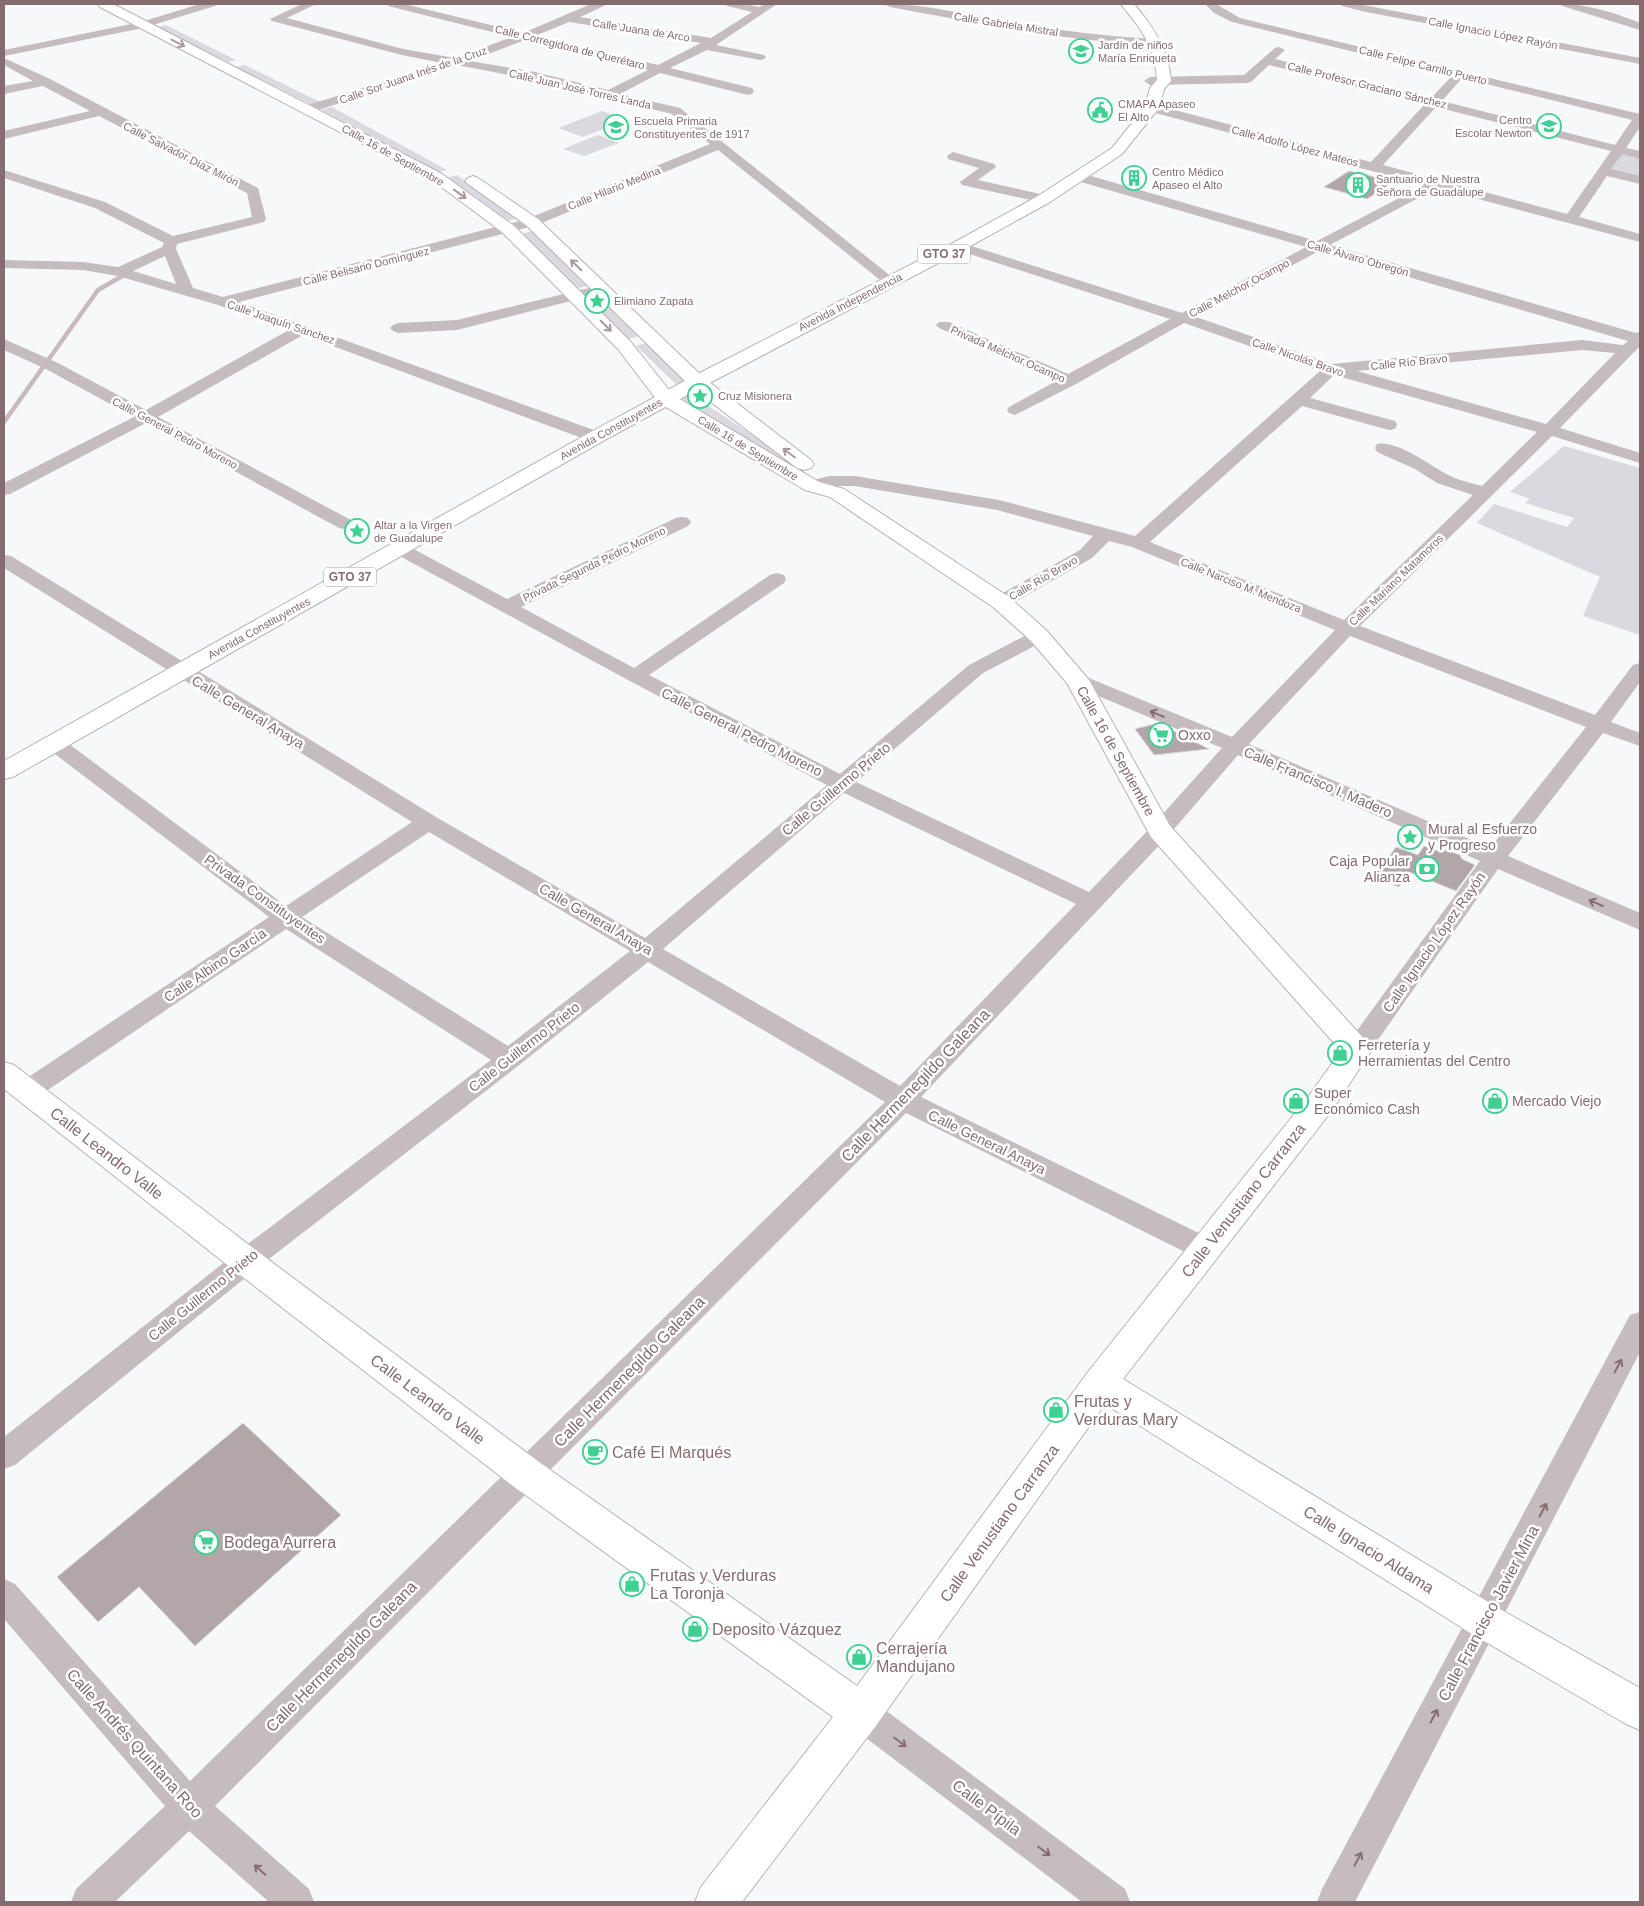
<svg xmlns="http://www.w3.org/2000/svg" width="1644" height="1906" viewBox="0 0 1644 1906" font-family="Arial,sans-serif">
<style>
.green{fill:#d9d9df}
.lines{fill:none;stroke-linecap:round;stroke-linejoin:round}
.stream{stroke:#c7babe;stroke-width:4.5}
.building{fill:#b3a6a9;stroke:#d9dadb}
.secondary-casing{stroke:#bbb1b3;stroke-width:2}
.primary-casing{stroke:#b9b1b2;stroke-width:2}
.street{fill:#c4bcbe;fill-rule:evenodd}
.secondary{fill:#fff;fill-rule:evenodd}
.primary{fill:#fff;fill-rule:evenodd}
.oneway{stroke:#aa989c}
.oneway2{stroke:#856c71}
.labels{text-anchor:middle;stroke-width:5;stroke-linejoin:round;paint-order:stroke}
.far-street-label{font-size:11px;fill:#856c71;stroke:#fff}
.far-poi-label{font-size:11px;fill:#856c71;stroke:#fff;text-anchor:start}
.shield{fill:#fff;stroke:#aa989c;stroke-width:1}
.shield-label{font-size:12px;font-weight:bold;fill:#856c71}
.street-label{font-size:14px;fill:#856c71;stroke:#fff}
.poi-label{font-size:14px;fill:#856c71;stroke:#fff;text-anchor:start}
.near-street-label{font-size:16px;fill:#856c71;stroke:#fff}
.near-poi-label{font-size:16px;fill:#856c71;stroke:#fff;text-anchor:start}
</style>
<rect width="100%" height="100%" fill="#f7f8f9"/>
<!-- green -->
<path class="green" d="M166,25l70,35 -8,2 -72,-35z
M245,65l77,38 -8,3 -78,-39z
M332,107l115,63 -8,2 -118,-62z
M602,111l25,9 -44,17 -25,-9z
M598,135l21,8 -35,13 -21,-7z
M1618,152l22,5v22l-31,-8z
M457,175l63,43 -13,3 -62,-43z
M532,231l56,55 -10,2 -57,-54z
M598,295l41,41 -11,3 -42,-41z
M647,343l40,37 -11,4 -40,-38z
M689,393l113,75 2,5 -127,-75z
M1564,446l76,22v167l-57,-19 17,-39 -123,-54 17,-19 73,23 7,-9 -49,-15 5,-4 -20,-7z"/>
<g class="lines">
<!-- stream -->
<path class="stream" d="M4,422l94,-132 26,-15"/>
</g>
<!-- building -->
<path class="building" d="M1349,171l8,2 2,-1 33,11 -25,16 -43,-12z
M1158,723l51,26 -55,6 -19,-26z
M1424,846l17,6 5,-2 14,5 2,4 13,6 -19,26 -47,-19 -10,15 -25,-9 22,-31 22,8z
M243,1423l98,92 -146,131 -56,-59 -41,35 -41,-45z"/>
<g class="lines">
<defs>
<path id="secondary" d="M98,4h15l329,170 72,52 116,115 43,54 146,87 25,7 165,108 38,34 42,49 81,146 197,216 5,8 -42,63 -207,266 375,229 142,80v42l-14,-6 -154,-90 -367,-230 -230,323 -133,175h-47l6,-15 132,-170 -320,-231 -278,-215 -231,-182v-27l10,3 243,186 282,211 318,224 231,-314 220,-275 33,-46 -190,-214 -84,-154 -36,-42 -38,-34 -163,-110 -25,-7 -146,-87 -41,-54 -116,-117 -70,-52 -332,-173z
M473,176l5,2 60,41 166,159 107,82 3,4 -3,4 -7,2 -7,-2 -107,-82 -164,-161 -58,-41 -3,-3 3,-3z"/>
<path id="primary" d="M1121,4h13c19,22 35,47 37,77l-7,8 -5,19 -37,46 -72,48 -85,47 -261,137 -101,55 -590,336 -9,2v-18l585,-328 101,-55 263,-135 85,-47 74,-48 33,-41 5,-19 7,-8c-1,-21 -9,-41 -22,-58 -4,-6 -10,-12 -14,-18z"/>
</defs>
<!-- secondary casing -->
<use href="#secondary" class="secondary-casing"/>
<!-- primary casing -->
<use href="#primary" class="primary-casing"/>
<!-- street -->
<path class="street" d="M200,4h16l-1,2 -72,22 -139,28v-6l137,-28z
M302,4h14l-29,14 116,31 52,9 57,-21 -124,-31 -1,-2h17l119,29 68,-29h14l-1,2 -24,11 131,21 41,-26 -25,-6 -1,-2h18l15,3 6,-3h12l-61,41 48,10 2,2 -2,2 -4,1 -53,-10 -37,18 82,20 2,3 -2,3 -4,1 -88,-22 -40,21 60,14 217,173 -2,3h-10l-167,-134 -181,75 -298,77 363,131 2,4 -2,4h-12l-287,-106 -145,82 193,103 3,4 -3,4 -6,1 -6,-1 -193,-105 -136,71 -6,1v-12l130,-66 -88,-48 -42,-19v-11l54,24 88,47 143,-80 -71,-25 -100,-29 -35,-6 -79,-2v-8l79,2 35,5 44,-20 2,-4 -69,-35 -91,-30v-8l101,32 68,34 79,-19 -5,-24 -148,-77 -95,23v-8l86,-20 -47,-25 -39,8v-8l29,-5 -29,-16v-7l46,21 208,109 8,31 -2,3 -87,22 -1,5 17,39 30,9 304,-78 183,-75 -38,-30 -137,-34 -78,-15 -148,48 -4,-1 -2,-3 2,-3 137,-43 -40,-8 -130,-34 -2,-2zM569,22l132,21 -43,22 -123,-29zM525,40l123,30 -40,20 -73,-18 -65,-11zM165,256l11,28 -43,-13z
M885,4c41,0 83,11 124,18 48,8 96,14 144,17l6,3 -6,3c-89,-4 -176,-22 -263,-38z
M1205,4h11l24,14 400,96v13l-14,21 14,3v8l-18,-5 -11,15 29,7v8l-33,-8 -28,41 61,17v8l-203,-54 -107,57 306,88 4,-1v14l-80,82 80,25v10l-88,-27 -192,190 235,89 38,-50 7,-2v19l-29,40 29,11v13l-37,-13 -95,123 132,57v17l-142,-61 -132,188 -9,2 -9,-2 -4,-7 4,-7 132,-182 -242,-106 -70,81 -247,261 294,144 4,8 -4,8 -10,3 -10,-3 -289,-144 -691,693 94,83 5,13h-45l-80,-71 -74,71h-44l5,-13 89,-83 -161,-187v-40l11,5 175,197 695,-679 -237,-140 -130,104 -262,203 -241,196 -11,4v-32l232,-184 255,-193 -205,-131 -250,169 -9,3 -9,-3 -4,-7 4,-7 251,-167 -222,-169 -3,-5 3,-5 7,-2 7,2 225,168 126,-84 -408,-254v-13l7,1 425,261 209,121 182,-153 -199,-105 -234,-127 -3,-4 3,-4 6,-1 6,1 101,54 169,-81 6,-1 6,1 3,4 -3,4 -167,81 113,61 136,-93 7,-2 7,2 2,4 -2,4 -135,92 191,99 129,-109 63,-33 7,-2 7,2 3,4 -3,4 -63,33 -127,109 233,110 63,-66 70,-78 -152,-64 -3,-4 3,-4 7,-2 7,2 148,61 103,-107 -203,-83 -23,-6 -17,17 -84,48 -7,2 -7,-2 -2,-4 2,-4 86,-48 13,-14 -96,-26 -142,-24h-25l-18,5 -6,-1 -3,-4 3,-4 23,-6h26l144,24 136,36 185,-165 -136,-48 -108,61 -61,31 -6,-2 -2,-3 2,-3 47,-26 -117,-53 -3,-3 3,-3h10l119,52 102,-55 -216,-70 -2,-3 2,-3 5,-1 223,71 124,-66 -232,-67 -2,-3 2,-3h10l233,67 107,-56 -276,-74 -2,-3 6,-4 219,58 54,-58 -156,-39 -18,17 -4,1 -97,2 -6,-4 6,-4 94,-2 31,-27 4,-1 6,3 -10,9 156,39 21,-22 -220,-54 -18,-9zM1462,78l170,42 -17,25 -173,-44zM1436,107l175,44 -44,63 -184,-49zM1319,251l309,90 -5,4 -41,-5 -250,24 -136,-47zM1582,350l33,3 -69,71 -189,-53zM1334,375l203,57 -55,54c-11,-3 -24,-6 -34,-11 -17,-9 -51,-35 -71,-31l-2,4 2,4 38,17 22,14 36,12 -129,125 -194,-78 152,-136 87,24 6,-1 2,-4 -2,-4 -85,-23zM1350,636l236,91 -96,121 -241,-104zM844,793l232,111 -176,182 -237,-137zM429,832l201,119 -122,95 -206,-129z
M1341,4h17l282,54v6l-274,-52 -24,-6z
M1561,4c27,0 54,9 79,19v7l-78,-24z
M953,152l41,12 2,3 -18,13 71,16 2,3 -7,4 -82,-18 -2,-3 19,-14 -31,-9 -1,-3z
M601,285l5,1 2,3 -2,3 -149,38 -59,3 -5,-2 -3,-3 3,-3 5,-2 59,-3z
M1640,1312v40l-285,550h-38l5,-13 308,-574z
M861,1696l12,5 252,188 5,13h-48l-233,-177 -5,-12 5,-12z"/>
<!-- secondary -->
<use href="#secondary" class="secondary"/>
<!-- primary -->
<use href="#primary" class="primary"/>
</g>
<!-- one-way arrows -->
<defs><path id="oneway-shaft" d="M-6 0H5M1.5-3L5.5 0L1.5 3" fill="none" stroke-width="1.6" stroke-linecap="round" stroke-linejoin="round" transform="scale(1.25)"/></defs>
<g class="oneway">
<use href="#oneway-shaft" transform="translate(178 43) rotate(27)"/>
<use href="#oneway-shaft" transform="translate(460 194) rotate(36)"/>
<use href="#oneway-shaft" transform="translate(576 265) rotate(-136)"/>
<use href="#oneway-shaft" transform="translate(606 326) rotate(45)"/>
<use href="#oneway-shaft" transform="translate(789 453) rotate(-143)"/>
</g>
<g class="oneway2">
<use href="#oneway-shaft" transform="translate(1157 714) rotate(-157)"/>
<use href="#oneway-shaft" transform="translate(1596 903) rotate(-156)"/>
<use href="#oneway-shaft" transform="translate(1618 1366) rotate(-62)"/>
<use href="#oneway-shaft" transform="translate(1543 1510) rotate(-62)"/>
<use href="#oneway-shaft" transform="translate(1434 1716) rotate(-62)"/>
<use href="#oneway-shaft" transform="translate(900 1742) rotate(37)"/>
<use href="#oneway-shaft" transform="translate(1044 1851) rotate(37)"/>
<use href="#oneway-shaft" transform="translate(1358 1859) rotate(-62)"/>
<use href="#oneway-shaft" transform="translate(260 1870) rotate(-138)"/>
</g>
<!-- icons -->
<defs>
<symbol id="school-ring" viewBox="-11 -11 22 22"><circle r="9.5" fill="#fff" stroke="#40d092" stroke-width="1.5"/><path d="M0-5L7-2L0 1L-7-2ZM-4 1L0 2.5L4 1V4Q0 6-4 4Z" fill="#40d092"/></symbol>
<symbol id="civic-ring" viewBox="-11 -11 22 22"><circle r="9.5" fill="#fff" stroke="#40d092" stroke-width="1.5"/><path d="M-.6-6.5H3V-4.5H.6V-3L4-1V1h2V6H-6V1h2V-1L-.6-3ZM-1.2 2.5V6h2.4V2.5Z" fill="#40d092"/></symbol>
<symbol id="building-ring" viewBox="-11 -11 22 22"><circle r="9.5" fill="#fff" stroke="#40d092" stroke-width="1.5"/><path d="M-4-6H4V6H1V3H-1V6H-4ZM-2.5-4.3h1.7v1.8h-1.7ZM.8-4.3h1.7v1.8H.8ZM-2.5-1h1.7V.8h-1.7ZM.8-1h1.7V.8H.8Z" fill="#40d092"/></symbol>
<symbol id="sight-ring" viewBox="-11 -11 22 22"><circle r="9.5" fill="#fff" stroke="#40d092" stroke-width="1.5"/><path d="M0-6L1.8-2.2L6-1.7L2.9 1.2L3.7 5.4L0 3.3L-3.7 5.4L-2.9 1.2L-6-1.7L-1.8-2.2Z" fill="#40d092"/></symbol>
<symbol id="supermarket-ring" viewBox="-11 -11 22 22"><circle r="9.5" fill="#fff" stroke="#40d092" stroke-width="1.5"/><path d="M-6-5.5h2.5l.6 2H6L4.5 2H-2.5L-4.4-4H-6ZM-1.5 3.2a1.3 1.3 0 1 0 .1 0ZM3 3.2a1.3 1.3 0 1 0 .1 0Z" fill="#40d092"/></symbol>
<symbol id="bank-ring" viewBox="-11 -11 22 22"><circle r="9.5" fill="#fff" stroke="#40d092" stroke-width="1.5"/><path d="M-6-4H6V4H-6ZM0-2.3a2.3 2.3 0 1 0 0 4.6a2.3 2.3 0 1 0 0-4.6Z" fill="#40d092"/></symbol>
<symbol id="shop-ring" viewBox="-11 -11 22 22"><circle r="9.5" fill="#fff" stroke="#40d092" stroke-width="1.5"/><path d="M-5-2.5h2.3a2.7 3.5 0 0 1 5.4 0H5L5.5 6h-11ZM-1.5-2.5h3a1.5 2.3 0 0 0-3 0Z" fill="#40d092"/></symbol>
<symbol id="cafe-ring" viewBox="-11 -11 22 22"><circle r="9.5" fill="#fff" stroke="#40d092" stroke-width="1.5"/><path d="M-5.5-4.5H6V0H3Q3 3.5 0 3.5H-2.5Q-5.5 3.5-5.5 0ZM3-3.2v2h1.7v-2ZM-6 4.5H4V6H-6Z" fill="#40d092"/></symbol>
</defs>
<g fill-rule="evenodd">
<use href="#school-ring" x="1067" y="37" width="28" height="28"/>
<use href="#civic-ring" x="1086" y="96" width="28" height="28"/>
<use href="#school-ring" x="1535" y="112" width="28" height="28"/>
<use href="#school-ring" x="602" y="113" width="28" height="28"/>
<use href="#building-ring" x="1120" y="164" width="28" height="28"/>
<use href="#building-ring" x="1344" y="171" width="28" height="28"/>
<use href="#sight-ring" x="583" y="287" width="28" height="28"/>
<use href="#sight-ring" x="686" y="382" width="28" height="28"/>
<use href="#sight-ring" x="343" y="517" width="28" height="28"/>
<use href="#supermarket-ring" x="1147" y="721" width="28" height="28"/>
<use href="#sight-ring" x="1396" y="823" width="28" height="28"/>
<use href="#bank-ring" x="1413" y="855" width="28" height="28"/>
<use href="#shop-ring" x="1326" y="1039" width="28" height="28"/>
<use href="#shop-ring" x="1282" y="1087" width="28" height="28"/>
<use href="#shop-ring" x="1481" y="1087" width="28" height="28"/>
<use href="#shop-ring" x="1042" y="1396" width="28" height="28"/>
<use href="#cafe-ring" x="581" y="1438" width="28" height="28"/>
<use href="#supermarket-ring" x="192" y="1528" width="28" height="28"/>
<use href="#shop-ring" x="618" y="1570" width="28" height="28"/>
<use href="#shop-ring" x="681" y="1615" width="28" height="28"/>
<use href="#shop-ring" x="845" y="1643" width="28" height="28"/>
</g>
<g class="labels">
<!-- far-street labels -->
<g class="far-street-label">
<text transform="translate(1006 24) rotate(9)" y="4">Calle Gabriela Mistral</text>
<text transform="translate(641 30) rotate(9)" y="4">Calle Juana de Arco</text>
<text transform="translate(1493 33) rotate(11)" y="4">Calle Ignacio López Rayón</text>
<text transform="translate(570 47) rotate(14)" y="4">Calle Corregidora de Querétaro</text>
<text transform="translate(1423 65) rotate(14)" y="4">Calle Felipe Carrillo Puerto</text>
<text transform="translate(413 75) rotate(-19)" y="4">Calle Sor Juana Inés de la Cruz</text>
<text transform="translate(1367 85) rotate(14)" y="4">Calle Profesor Graciano Sánchez</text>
<text transform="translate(580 89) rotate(13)" y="4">Calle Juan José Torres Landa</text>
<text transform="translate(1295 146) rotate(15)" y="4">Calle Adolfo López Mateos</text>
<text transform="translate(181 154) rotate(27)" y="4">Calle Salvador Díaz Mirón</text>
<text transform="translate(393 155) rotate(29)" y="4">Calle 16 de Septiembre</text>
<text transform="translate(614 188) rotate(-22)" y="4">Calle Hilario Medina</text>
<text transform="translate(1358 258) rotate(16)" y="4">Calle Álvaro Obregón</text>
<text transform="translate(366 266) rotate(-14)" y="4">Calle Belisario Domínguez</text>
<text transform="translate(1239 288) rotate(-28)" y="4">Calle Melchor Ocampo</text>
<text transform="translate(850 302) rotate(-27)" y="4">Avenida Independencia</text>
<text transform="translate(281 322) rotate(19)" y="4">Calle Joaquín Sánchez</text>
<text transform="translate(1008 354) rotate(24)" y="4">Privada Melchor Ocampo</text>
<text transform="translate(1298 357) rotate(19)" y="4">Calle Nicolás Bravo</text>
<text transform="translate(1409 362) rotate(-6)" y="4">Calle Río Bravo</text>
<text transform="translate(611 429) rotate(-29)" y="4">Avenida Constituyentes</text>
<text transform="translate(175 433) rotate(28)" y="4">Calle General Pedro Moreno</text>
<text transform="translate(748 448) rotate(31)" y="4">Calle 16 de Septiembre</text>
<text transform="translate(594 564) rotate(-26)" y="4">Privada Segunda Pedro Moreno</text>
<text transform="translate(1043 578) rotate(-30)" y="4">Calle Río Bravo</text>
<text transform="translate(1396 580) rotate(-44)" y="4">Calle Mariano Matamoros</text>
<text transform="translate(1241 585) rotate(22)" y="4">Calle Narciso M. Mendoza</text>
<text transform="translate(259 628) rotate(-29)" y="4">Avenida Constituyentes</text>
</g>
<!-- far-poi labels -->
<g class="far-poi-label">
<text x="1098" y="49">Jardín de niños<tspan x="1098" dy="13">María Enriqueta</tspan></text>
<text x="1118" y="108">CMAPA Apaseo<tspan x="1118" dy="13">El Alto</tspan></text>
<text x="1532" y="124" text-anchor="end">Centro<tspan x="1532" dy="13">Escolar Newton</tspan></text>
<text x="634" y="125">Escuela Primaria<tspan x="634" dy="13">Constituyentes de 1917</tspan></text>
<text x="1152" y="176">Centro Médico<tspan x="1152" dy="13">Apaseo el Alto</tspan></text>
<text x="1376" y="183">Santuario de Nuestra<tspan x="1376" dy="13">Señora de Guadalupe</tspan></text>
<text x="614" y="305">Elimiano Zapata</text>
<text x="718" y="400">Cruz Misionera</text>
<text x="374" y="529">Altar a la Virgen<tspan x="374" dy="13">de Guadalupe</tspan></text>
</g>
<!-- shield labels -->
<g class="shield">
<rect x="918" y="244.5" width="52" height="19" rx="4"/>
<rect x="324" y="567.5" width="52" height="19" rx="4"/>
</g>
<g class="shield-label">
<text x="944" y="258">GTO 37</text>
<text x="350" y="581">GTO 37</text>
</g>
<!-- street labels -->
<g class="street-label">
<text transform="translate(248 712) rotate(31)" y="5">Calle General Anaya</text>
<text transform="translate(742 732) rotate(27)" y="5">Calle General Pedro Moreno</text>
<text transform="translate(1116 751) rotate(61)" y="5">Calle 16 de Septiembre</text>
<text transform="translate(1318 782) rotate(23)" y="5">Calle Francisco I. Madero</text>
<text transform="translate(836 789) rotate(-40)" y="5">Calle Guillermo Prieto</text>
<text transform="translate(265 899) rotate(35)" y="5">Privada Constituyentes</text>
<text transform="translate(596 919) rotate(30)" y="5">Calle General Anaya</text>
<text transform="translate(1434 942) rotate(-55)" y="5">Calle Ignacio López Rayón</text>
<text transform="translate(215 965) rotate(-34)" y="5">Calle Albino García</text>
<text transform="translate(524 1047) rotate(-38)" y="5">Calle Guillermo Prieto</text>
<text transform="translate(987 1142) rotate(26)" y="5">Calle General Anaya</text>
<text transform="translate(203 1295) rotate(-39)" y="5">Calle Guillermo Prieto</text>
</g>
<!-- poi labels -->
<g class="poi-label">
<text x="1178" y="740">Oxxo</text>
<text x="1428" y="834">Mural al Esfuerzo<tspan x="1428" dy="16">y Progreso</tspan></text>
<text x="1410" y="866" text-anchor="end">Caja Popular<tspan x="1410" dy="16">Alianza</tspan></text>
<text x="1358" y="1050">Ferretería y<tspan x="1358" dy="16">Herramientas del Centro</tspan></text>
<text x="1314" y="1098">Super<tspan x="1314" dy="16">Económico Cash</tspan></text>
<text x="1512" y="1106">Mercado Viejo</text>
</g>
<!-- near-street labels -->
<g class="near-street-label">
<text transform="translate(915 1085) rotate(-46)" y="6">Calle Hermenegildo Galeana</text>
<text transform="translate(107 1153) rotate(38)" y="6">Calle Leandro Valle</text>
<text transform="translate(1243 1200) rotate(-52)" y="6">Calle Venustiano Carranza</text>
<text transform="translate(629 1371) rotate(-45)" y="6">Calle Hermenegildo Galeana</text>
<text transform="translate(428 1399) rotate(37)" y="6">Calle Leandro Valle</text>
<text transform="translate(999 1523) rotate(-54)" y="6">Calle Venustiano Carranza</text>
<text transform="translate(1369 1549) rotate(32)" y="6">Calle Ignacio Aldama</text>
<text transform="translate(1488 1613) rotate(-62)" y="6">Calle Francisco Javier Mina</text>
<text transform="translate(341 1656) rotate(-45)" y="6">Calle Hermenegildo Galeana</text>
<text transform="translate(135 1743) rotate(48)" y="6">Calle Andrés Quintana Roo</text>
<text transform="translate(987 1807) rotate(37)" y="6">Calle Pípila</text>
</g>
<!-- near-poi labels -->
<g class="near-poi-label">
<text x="1074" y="1407">Frutas y<tspan x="1074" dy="18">Verduras Mary</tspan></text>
<text x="612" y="1458">Café El Marqués</text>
<text x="224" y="1548">Bodega Aurrera</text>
<text x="650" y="1581">Frutas y Verduras<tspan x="650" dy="18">La Toronja</tspan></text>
<text x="712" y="1635">Deposito Vázquez</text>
<text x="876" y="1654">Cerrajería<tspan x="876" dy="18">Mandujano</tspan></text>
</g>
</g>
<!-- border -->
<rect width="1644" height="1906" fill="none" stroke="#856c71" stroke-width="10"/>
</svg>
